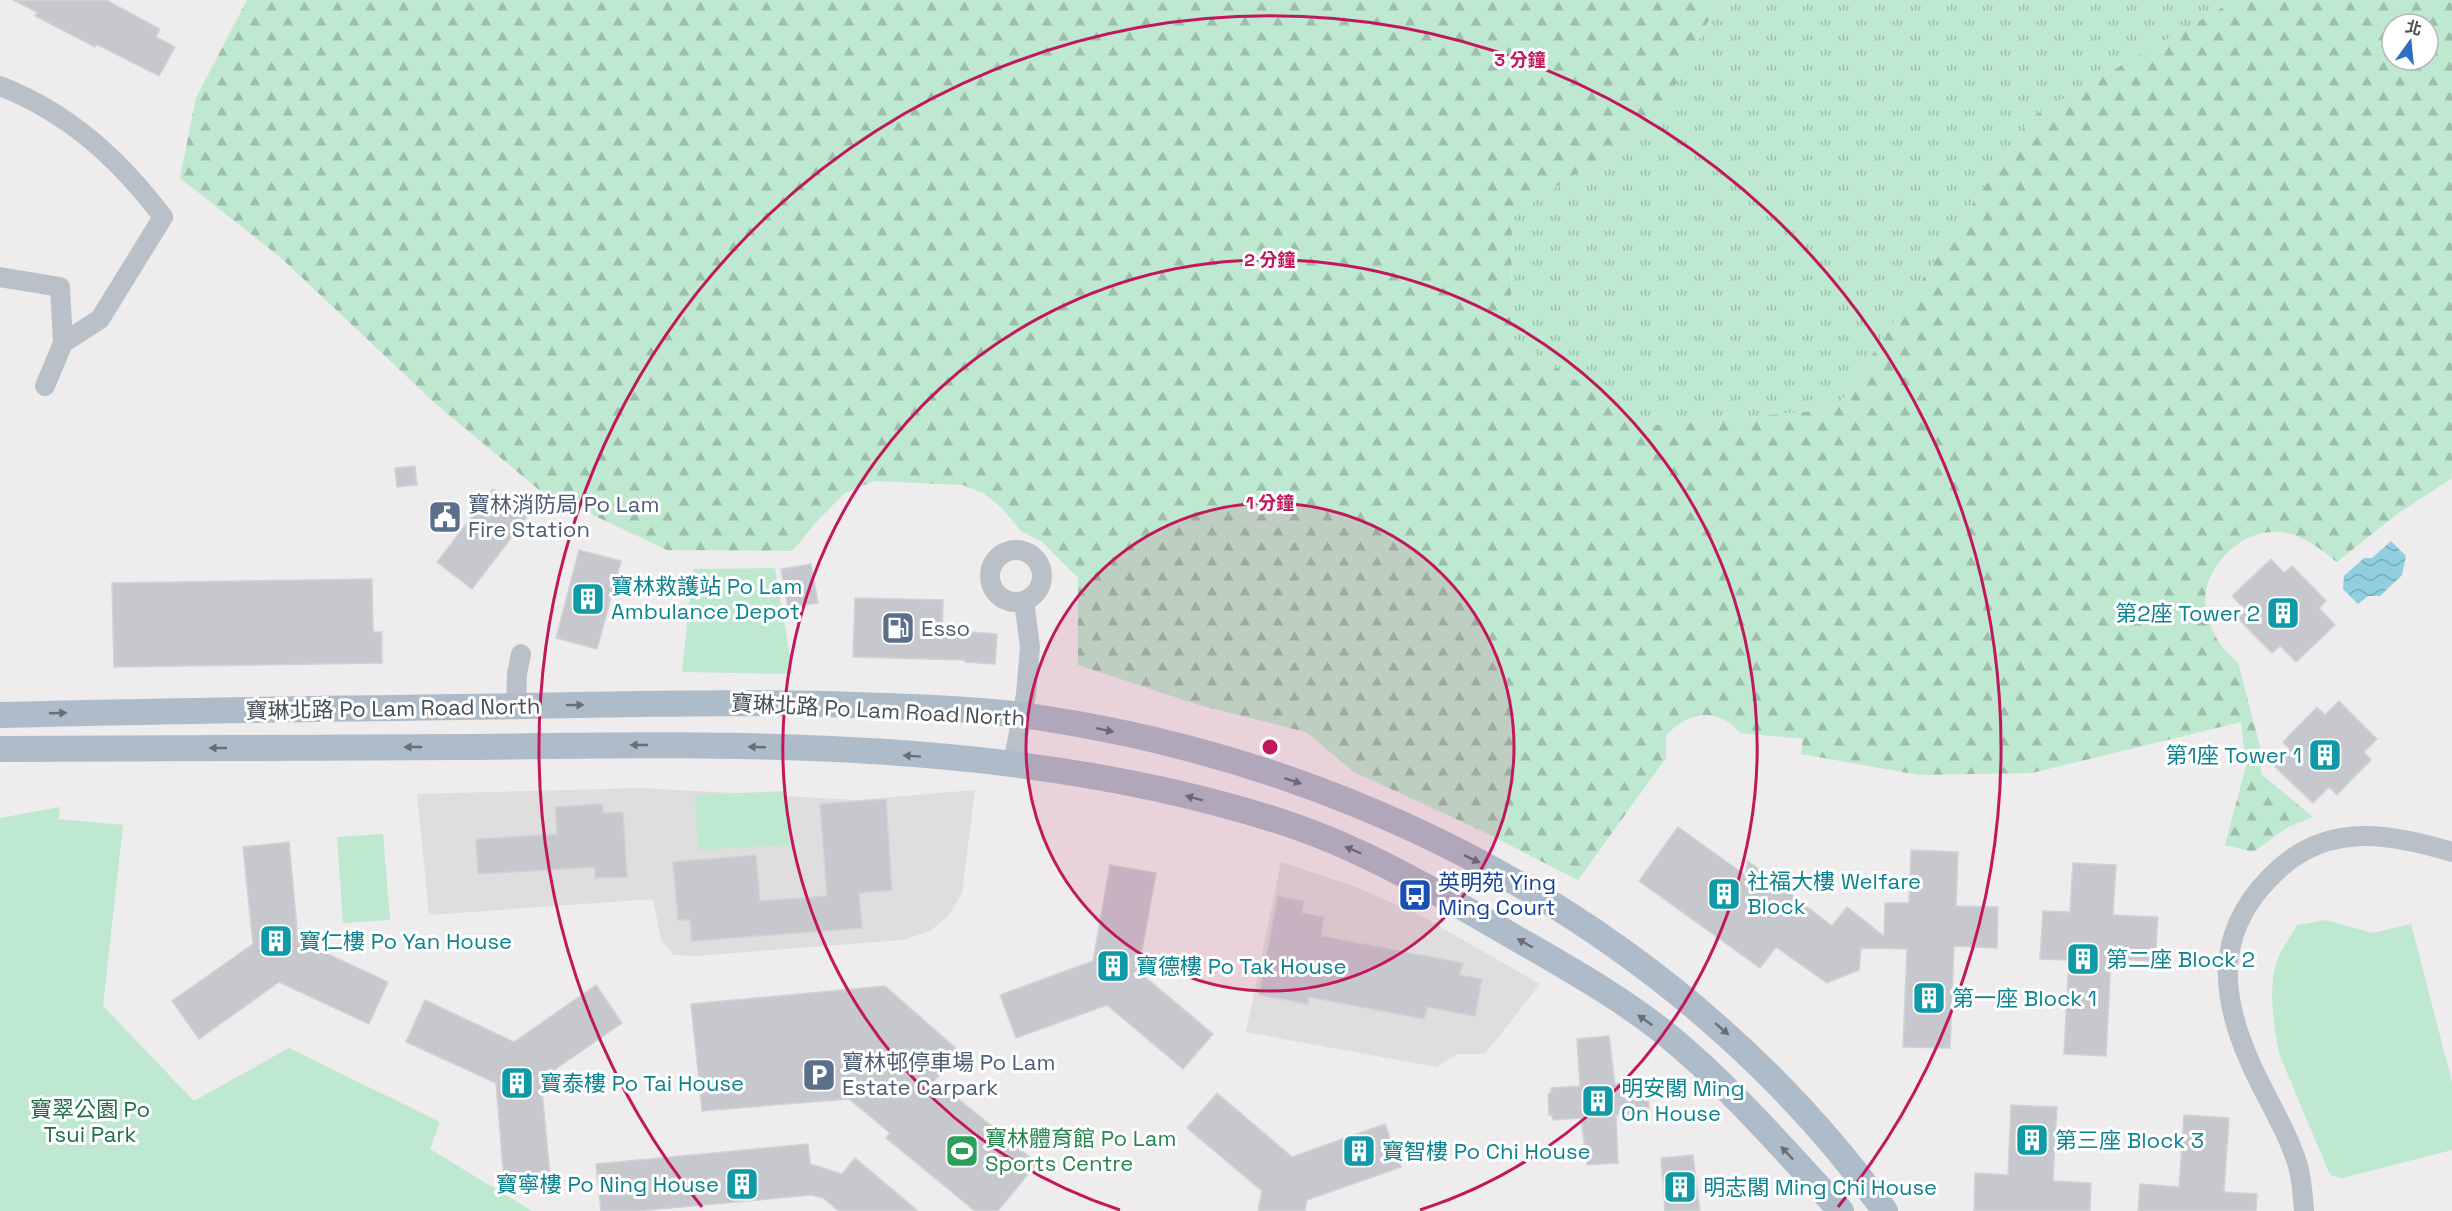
<svg xmlns="http://www.w3.org/2000/svg" width="2452" height="1211" viewBox="0 0 2452 1211" font-family="'Space Grotesk','Noto Sans TC',sans-serif">
<style>
.education{fill:#dfdddd}
.grass{fill:url(#grass-tufts)}
.forest{fill:url(#forest-firs);fill-rule:evenodd}
.green{fill:#bee8cf}
.water{fill:url(#water-waves)}
.building{fill:#c7c8ce;stroke:#d1d2d7;stroke-width:1.5}
.lines{fill:none;stroke-linecap:round;stroke-linejoin:round}
.minor{stroke:#b9c0c7;stroke-width:20}
.major{stroke:#aebbc8;stroke-width:26}
.oneway{fill:#666f79}
.ring{fill:none;stroke:#c2185b;stroke-width:3}
.labels{text-anchor:middle;stroke-width:6;stroke-linejoin:round;paint-order:stroke}
.service-label{font-size:22px;fill:#4e5e75;stroke:#fff;text-anchor:start}
.culture-label{font-size:22px;fill:#0d838f;stroke:#fff;text-anchor:start}
.street-label{font-size:22px;fill:#474f57;stroke:#fff}
.transit-label{font-size:22px;fill:#164399;stroke:#fff;text-anchor:start}
.park-label{font-size:22px;fill:#216e49;stroke:#fff}
.leisure-label{font-size:22px;fill:#27864d;stroke:#fff;text-anchor:start}
.centre{fill:#c2185b;stroke:#fff;stroke-width:3}
.ring-label{font-size:18px;text-anchor:middle;font-weight:bold;fill:#c2185b;stroke:#fff;stroke-width:6;stroke-linejoin:round;paint-order:stroke}
</style>
<defs>
<pattern id="grass-tufts" width="24" height="20" patternUnits="userSpaceOnUse" patternTransform="scale(1.5)"><rect width="24" height="20" fill="#bee8cf"/><path d="M3 7l-1-3M5 7V3M7 7l1-3M15 17l-1-3M17 17v-4M19 17l1-3" fill="none" stroke="#9cbeab"/></pattern>
<pattern id="forest-firs" width="22" height="20" patternUnits="userSpaceOnUse" patternTransform="scale(1.5)"><rect width="22" height="20" fill="#bee8cf"/><path d="M5 1l3.5 6h-7zM16 11l3.5 6h-7z" fill="#9cbeab"/></pattern>
<pattern id="water-waves" width="16" height="10" patternUnits="userSpaceOnUse" patternTransform="scale(1.5)"><rect width="16" height="10" fill="#91cee0"/><path d="M0 5q4-4 8 0t8 0" fill="none" stroke="#78aab8"/></pattern>
</defs>
<rect width="100%" height="100%" fill="#eeecec"/>
<!-- education -->
<path class="education" d="M643,788l214,12 118,-10 -13,103 -13,22 -19,16 -27,9 -208,16 -22,-1 -12,-16 -8,-40 -224,16 -12,-121z
M1281,862l75,25 60,26 124,71 -55,70h-28l-20,13 -191,-35z"/>
<!-- grass -->
<path class="grass" d="M1719,0h521l-10,3 -200,115 -194,291 -192,17 -133,-89 1,-121 145,-95z"/>
<!-- forest -->
<path class="forest" d="M247,0h1472l-62,121 -145,95 -1,121 133,89 192,-17 194,-291 200,-115 10,-3h212v478l-56,37 -59,47c-13,-10 -27,-22 -43,-27 -36,-12 -71,12 -85,45 -12,27 6,67 29,82l22,85 1,27 52,43 -25,10 -35,25 -28,-7 21,-79 -5,-44 -209,51 -113,2 -118,-21 2,-15 -63,-6c-22,-27 -53,-22 -74,3v22l-88,122 -96,-49 -128,-59 -48,-40 -107,-27 -121,-40v-87l-37,-37 -20,-10 -20,-24 -18,-14 -20,-8 -89,-4 -29,12 -26,26 -27,32 -125,-1 -129,-61 -101,-84 -157,-148 -100,-79 16,-80zM2392,24h36v36h-36z"/>
<!-- green -->
<path class="green" d="M775,568l18,106 -111,-2 11,-103z
M786,791l3,54 -91,5 -3,-55z
M60,807l-1,12 64,6 -20,181 91,95 95,-53 151,74 -10,27 102,62h-532v-393z
M383,834l7,86 -47,3 -6,-86z
M2326,920l46,13 39,-9 41,158v68l-110,28 -12,-3 -50,-119c-6,-25 -13,-74 -2,-98 5,-11 13,-22 19,-33z"/>
<!-- water -->
<path class="water" d="M2391,541l15,15 -4,19 -22,21h-12l-10,8 -15,-15 1,-13 20,-18h8z"/>
<!-- building -->
<path class="building" d="M13,0h93l54,29 -4,8 19,10 -16,29 -63,-32 -1,3 -60,-31 2,-4z
M415,466l2,19 -20,2 -2,-19z
M493,489l35,27 -56,73 -35,-27z
M579,550l42,11 -24,88 -41,-11z
M2271,559l13,14 8,-7 20,20 14,15 -7,7 16,17 -39,37 -16,-16 -8,7 -21,-21 -13,-14 8,-8 -14,-14z
M811,564l7,39 -30,5 -7,-39z
M372,579l1,53h9v31l-268,4 -2,-84z
M855,598l88,2 -1,30 55,4 -2,30 -30,-2v-2l-112,-3z
M2339,701l38,38 -13,13 7,8 -21,21 -13,14 -8,-8 -16,16 -39,-37 16,-17 -7,-7 34,-35 8,8z
M886,799l6,91 -33,3 3,35 -170,13 -2,-21h-12l-5,-58 83,-7 4,46 67,-5 -7,-92z
M602,804l1,9 20,-1 4,65 -32,1v-11l-117,7 -2,-35 81,-5 -2,-27z
M1678,827l67,48 3,-14 84,65 15,-19 37,29 1,-33h24l2,-53 47,2 -2,54 42,1 -1,41 -43,-2 -4,102 -47,-1 4,-98 -46,-1 -2,22 -32,13 -51,-36 -16,21 -121,-87z
M289,842l9,98 90,42 -19,42 -90,-42 -80,57 -27,-38 81,-57 -10,-97z
M2073,863l43,2 -3,50 45,2 -3,44 -44,-2 -5,97 -42,-2 5,-94 -29,-1 3,-48 27,1z
M1110,865l46,8 -18,98 75,63 -30,35 -76,-64 -91,33 -16,-43 93,-34z
M1278,896l26,5 -2,12 22,4 -3,19 142,27 -3,12 22,4 -7,37 -48,-9 -3,12 -115,-22 -1,7 -49,-9z
M596,985l26,38 -81,56 9,97 -46,4 -8,-97 -90,-41 19,-42 89,42z
M885,986l74,65 -24,29 102,83 -39,48h-23l-89,-73 4,-5 -41,-34 -147,12 -11,-107z
M1609,1036l6,48 28,-2 1,6 4,-1 1,21h-4v5l-29,2 2,48 -31,2 -6,-47 -28,2 -1,-5h-3l-1,-21 3,-1v-5l29,-2 -3,-47z
M1217,1093l75,64 93,-33 16,43 -94,33 -2,11h-47l4,-20 -75,-63z
M2011,1105l46,2 -4,74 38,2 -1,28h-116l1,-38 33,2z
M2184,1115l45,3 -5,74 33,2 -1,17h-118l2,-27 39,3z
M808,1144l2,20 32,10 13,-16 63,53h-79l-16,-13 -11,-3 -175,16h-36l-5,-47z
M1693,1155l7,56h-35l-4,-53z"/>
<g class="lines">
<!-- minor -->
<path class="minor" d="M0,86c69,27 119,73 163,131l-63,102 -37,24 -18,43
M0,277l60,10 3,56
M990 576a26 26 0 1 1 52 0a26 26 0 1 1-52 0Z
M516,706l1,-32 4,-20
M1013,764l13,-70 4,-47 -6,-46
M2304,1211c-1,-15 -2,-30 -6,-45 -11,-37 -33,-69 -48,-104 -33,-74 -34,-137 30,-194 51,-46 113,-34 172,-16"/>
<!-- major -->
<path class="major" d="M0,715c175,-5 349,-6 524,-9 120,-2 240,-5 360,0 54,2 110,4 164,13 328,51 641,221 837,492
M0,749c156,-2 311,0 467,-2 270,-4 559,-9 818,76 79,26 150,68 222,110 54,31 110,62 159,101 64,52 119,117 175,177"/>
</g>
<!-- one-way arrows -->
<defs><path id="oneway-solid" d="M-6-.8H1V-3.2L6.5 0L1 3.2V.8H-6Z" transform="scale(1.5)"/></defs>
<g class="oneway">
<use href="#oneway-solid" transform="translate(575 705) rotate(-1)"/>
<use href="#oneway-solid" transform="translate(58 713) rotate(-2)"/>
<use href="#oneway-solid" transform="translate(1105 730) rotate(12)"/>
<use href="#oneway-solid" transform="translate(639 745) rotate(180)"/>
<use href="#oneway-solid" transform="translate(413 747) rotate(180)"/>
<use href="#oneway-solid" transform="translate(757 747) rotate(-178)"/>
<use href="#oneway-solid" transform="translate(218 748) rotate(180)"/>
<use href="#oneway-solid" transform="translate(912 756) rotate(-176)"/>
<use href="#oneway-solid" transform="translate(1293 781) rotate(18)"/>
<use href="#oneway-solid" transform="translate(1194 798) rotate(-165)"/>
<use href="#oneway-solid" transform="translate(1353 850) rotate(-157)"/>
<use href="#oneway-solid" transform="translate(1472 859) rotate(25)"/>
<use href="#oneway-solid" transform="translate(1525 943) rotate(-150)"/>
<use href="#oneway-solid" transform="translate(1645 1020) rotate(-145)"/>
<use href="#oneway-solid" transform="translate(1722 1029) rotate(41)"/>
<use href="#oneway-solid" transform="translate(1787 1153) rotate(-133)"/>
</g>
<!-- distance rings -->
<circle cx="1270" cy="747" r="244" fill="#c2185b" fill-opacity=".12"/>
<g class="ring">
<circle cx="1270" cy="747" r="244"/>
<path d="M1120 1210A487 487 0 1 1 1420 1210"/>
<path d="M702 1207A731 731 0 1 1 1838 1207"/>
</g>
<!-- icons -->
<defs>
<symbol id="civic-square" viewBox="-11 -11 22 22"><rect x="-9" y="-9" width="18" height="18" rx="4" fill="#5c6f8a" stroke="#fff"/><path d="M-.6-6.5H3V-4.5H.6V-3L4-1V1h2V6H-6V1h2V-1L-.6-3ZM-1.2 2.5V6h2.4V2.5Z" fill="#fff"/></symbol>
<symbol id="building-square" viewBox="-11 -11 22 22"><rect x="-9" y="-9" width="18" height="18" rx="4" fill="#0f9aa8" stroke="#fff"/><path d="M-4-6H4V6H1V3H-1V6H-4ZM-2.5-4.3h1.7v1.8h-1.7ZM.8-4.3h1.7v1.8H.8ZM-2.5-1h1.7V.8h-1.7ZM.8-1h1.7V.8H.8Z" fill="#fff"/></symbol>
<symbol id="fuel-square" viewBox="-11 -11 22 22"><rect x="-9" y="-9" width="18" height="18" rx="4" fill="#5c6f8a" stroke="#fff"/><path d="M-5.5-6h7V0h2V4h1.3V-2.5L3-4.5l.8-.8L6-3V5H2.5V1h-1V6h-7ZM-4.2-4.7v3.2H.2V-4.7Z" fill="#fff"/></symbol>
<symbol id="bus-square" viewBox="-11 -11 22 22"><rect x="-9" y="-9" width="18" height="18" rx="4" fill="#1a4fb4" stroke="#fff"/><path d="M-5-6H5V4H4V6H2V4H-2V6H-4V4H-5ZM-3.5-4V0h7V-4ZM-3.5 1.2v1.5H-2V1.2ZM2 1.2v1.5H3.5V1.2Z" fill="#fff"/></symbol>
<symbol id="parking-square" viewBox="-11 -11 22 22"><rect x="-9" y="-9" width="18" height="18" rx="4" fill="#5c6f8a" stroke="#fff"/><path d="M-3.5-5.5H1a3.5 3.5 0 0 1 0 7H-1V5.5H-3.5ZM-1-3.4V-.6H.8a1.4 1.4 0 0 0 0-2.8Z" fill="#fff"/></symbol>
<symbol id="stadium-square" viewBox="-11 -11 22 22"><rect x="-9" y="-9" width="18" height="18" rx="4" fill="#2e9e5b" stroke="#fff"/><path d="M0-5a6.5 5 0 1 0 0 10a6.5 5 0 1 0 0-10ZM-3.5-1.8h7v3.6h-7Z" fill="#fff"/></symbol>
</defs>
<g fill-rule="evenodd">
<use href="#civic-square" x="426" y="498" width="38" height="38"/>
<use href="#building-square" x="569" y="580" width="38" height="38"/>
<use href="#building-square" x="2264" y="594" width="38" height="38"/>
<use href="#fuel-square" x="879" y="609" width="38" height="38"/>
<use href="#building-square" x="2306" y="736" width="38" height="38"/>
<use href="#building-square" x="1705" y="875" width="38" height="38"/>
<use href="#bus-square" x="1396" y="876" width="38" height="38"/>
<use href="#building-square" x="257" y="922" width="38" height="38"/>
<use href="#building-square" x="2064" y="940" width="38" height="38"/>
<use href="#building-square" x="1094" y="947" width="38" height="38"/>
<use href="#building-square" x="1910" y="979" width="38" height="38"/>
<use href="#parking-square" x="800" y="1056" width="38" height="38"/>
<use href="#building-square" x="498" y="1064" width="38" height="38"/>
<use href="#building-square" x="1579" y="1082" width="38" height="38"/>
<use href="#building-square" x="2013" y="1121" width="38" height="38"/>
<use href="#stadium-square" x="943" y="1132" width="38" height="38"/>
<use href="#building-square" x="1340" y="1132" width="38" height="38"/>
<use href="#building-square" x="723" y="1165" width="38" height="38"/>
<use href="#building-square" x="1661" y="1168" width="38" height="38"/>
</g>
<g class="labels">
<!-- service labels -->
<g class="service-label">
<text x="468" y="512">寶林消防局 Po Lam<tspan x="468" dy="25">Fire Station</tspan></text>
<text x="921" y="636">Esso</text>
<text x="842" y="1070">寶林邨停車場 Po Lam<tspan x="842" dy="25">Estate Carpark</tspan></text>
</g>
<!-- culture labels -->
<g class="culture-label">
<text x="611" y="594">寶林救護站 Po Lam<tspan x="611" dy="25">Ambulance Depot</tspan></text>
<text x="2260" y="621" text-anchor="end">第2座 Tower 2</text>
<text x="2302" y="763" text-anchor="end">第1座 Tower 1</text>
<text x="1747" y="889">社福大樓 Welfare<tspan x="1747" dy="25">Block</tspan></text>
<text x="299" y="949">寶仁樓 Po Yan House</text>
<text x="2106" y="967">第二座 Block 2</text>
<text x="1136" y="974">寶德樓 Po Tak House</text>
<text x="1952" y="1006">第一座 Block 1</text>
<text x="540" y="1091">寶泰樓 Po Tai House</text>
<text x="1621" y="1096">明安閣 Ming<tspan x="1621" dy="25">On House</tspan></text>
<text x="2055" y="1148">第三座 Block 3</text>
<text x="1382" y="1159">寶智樓 Po Chi House</text>
<text x="719" y="1192" text-anchor="end">寶寧樓 Po Ning House</text>
<text x="1703" y="1195">明志閣 Ming Chi House</text>
</g>
<!-- street labels -->
<g class="street-label">
<text transform="translate(393 708) rotate(-1)" y="8">寶琳北路 Po Lam Road North</text>
<text transform="translate(878 710) rotate(3)" y="8">寶琳北路 Po Lam Road North</text>
</g>
<!-- transit labels -->
<g class="transit-label">
<text x="1438" y="890">英明苑 Ying<tspan x="1438" dy="25">Ming Court</tspan></text>
</g>
<!-- park labels -->
<g class="park-label">
<text x="90" y="1117">寶翠公園 Po<tspan x="90" dy="25">Tsui Park</tspan></text>
</g>
<!-- leisure labels -->
<g class="leisure-label">
<text x="985" y="1146">寶林體育館 Po Lam<tspan x="985" dy="25">Sports Centre</tspan></text>
</g>
</g>
<circle cx="1270" cy="747" r="9" class="centre"/>
<g class="ring-label">
<text x="1520" y="66">3 分鐘</text>
<text x="1270" y="266">2 分鐘</text>
<text x="1270" y="509">1 分鐘</text>
</g>
<!-- north arrow -->
<g transform="translate(2410 42) rotate(15)"><circle r="28" fill="#ffffff" stroke="#b5b9bc" stroke-width="1.5"/>
<path d="M0-4.5L10 22L0 15L-10 22Z" fill="#2e6ec6"/>
<text y="-9" font-size="16" font-weight="bold" text-anchor="middle" fill="#474f57">北</text>
</g>
</svg>
